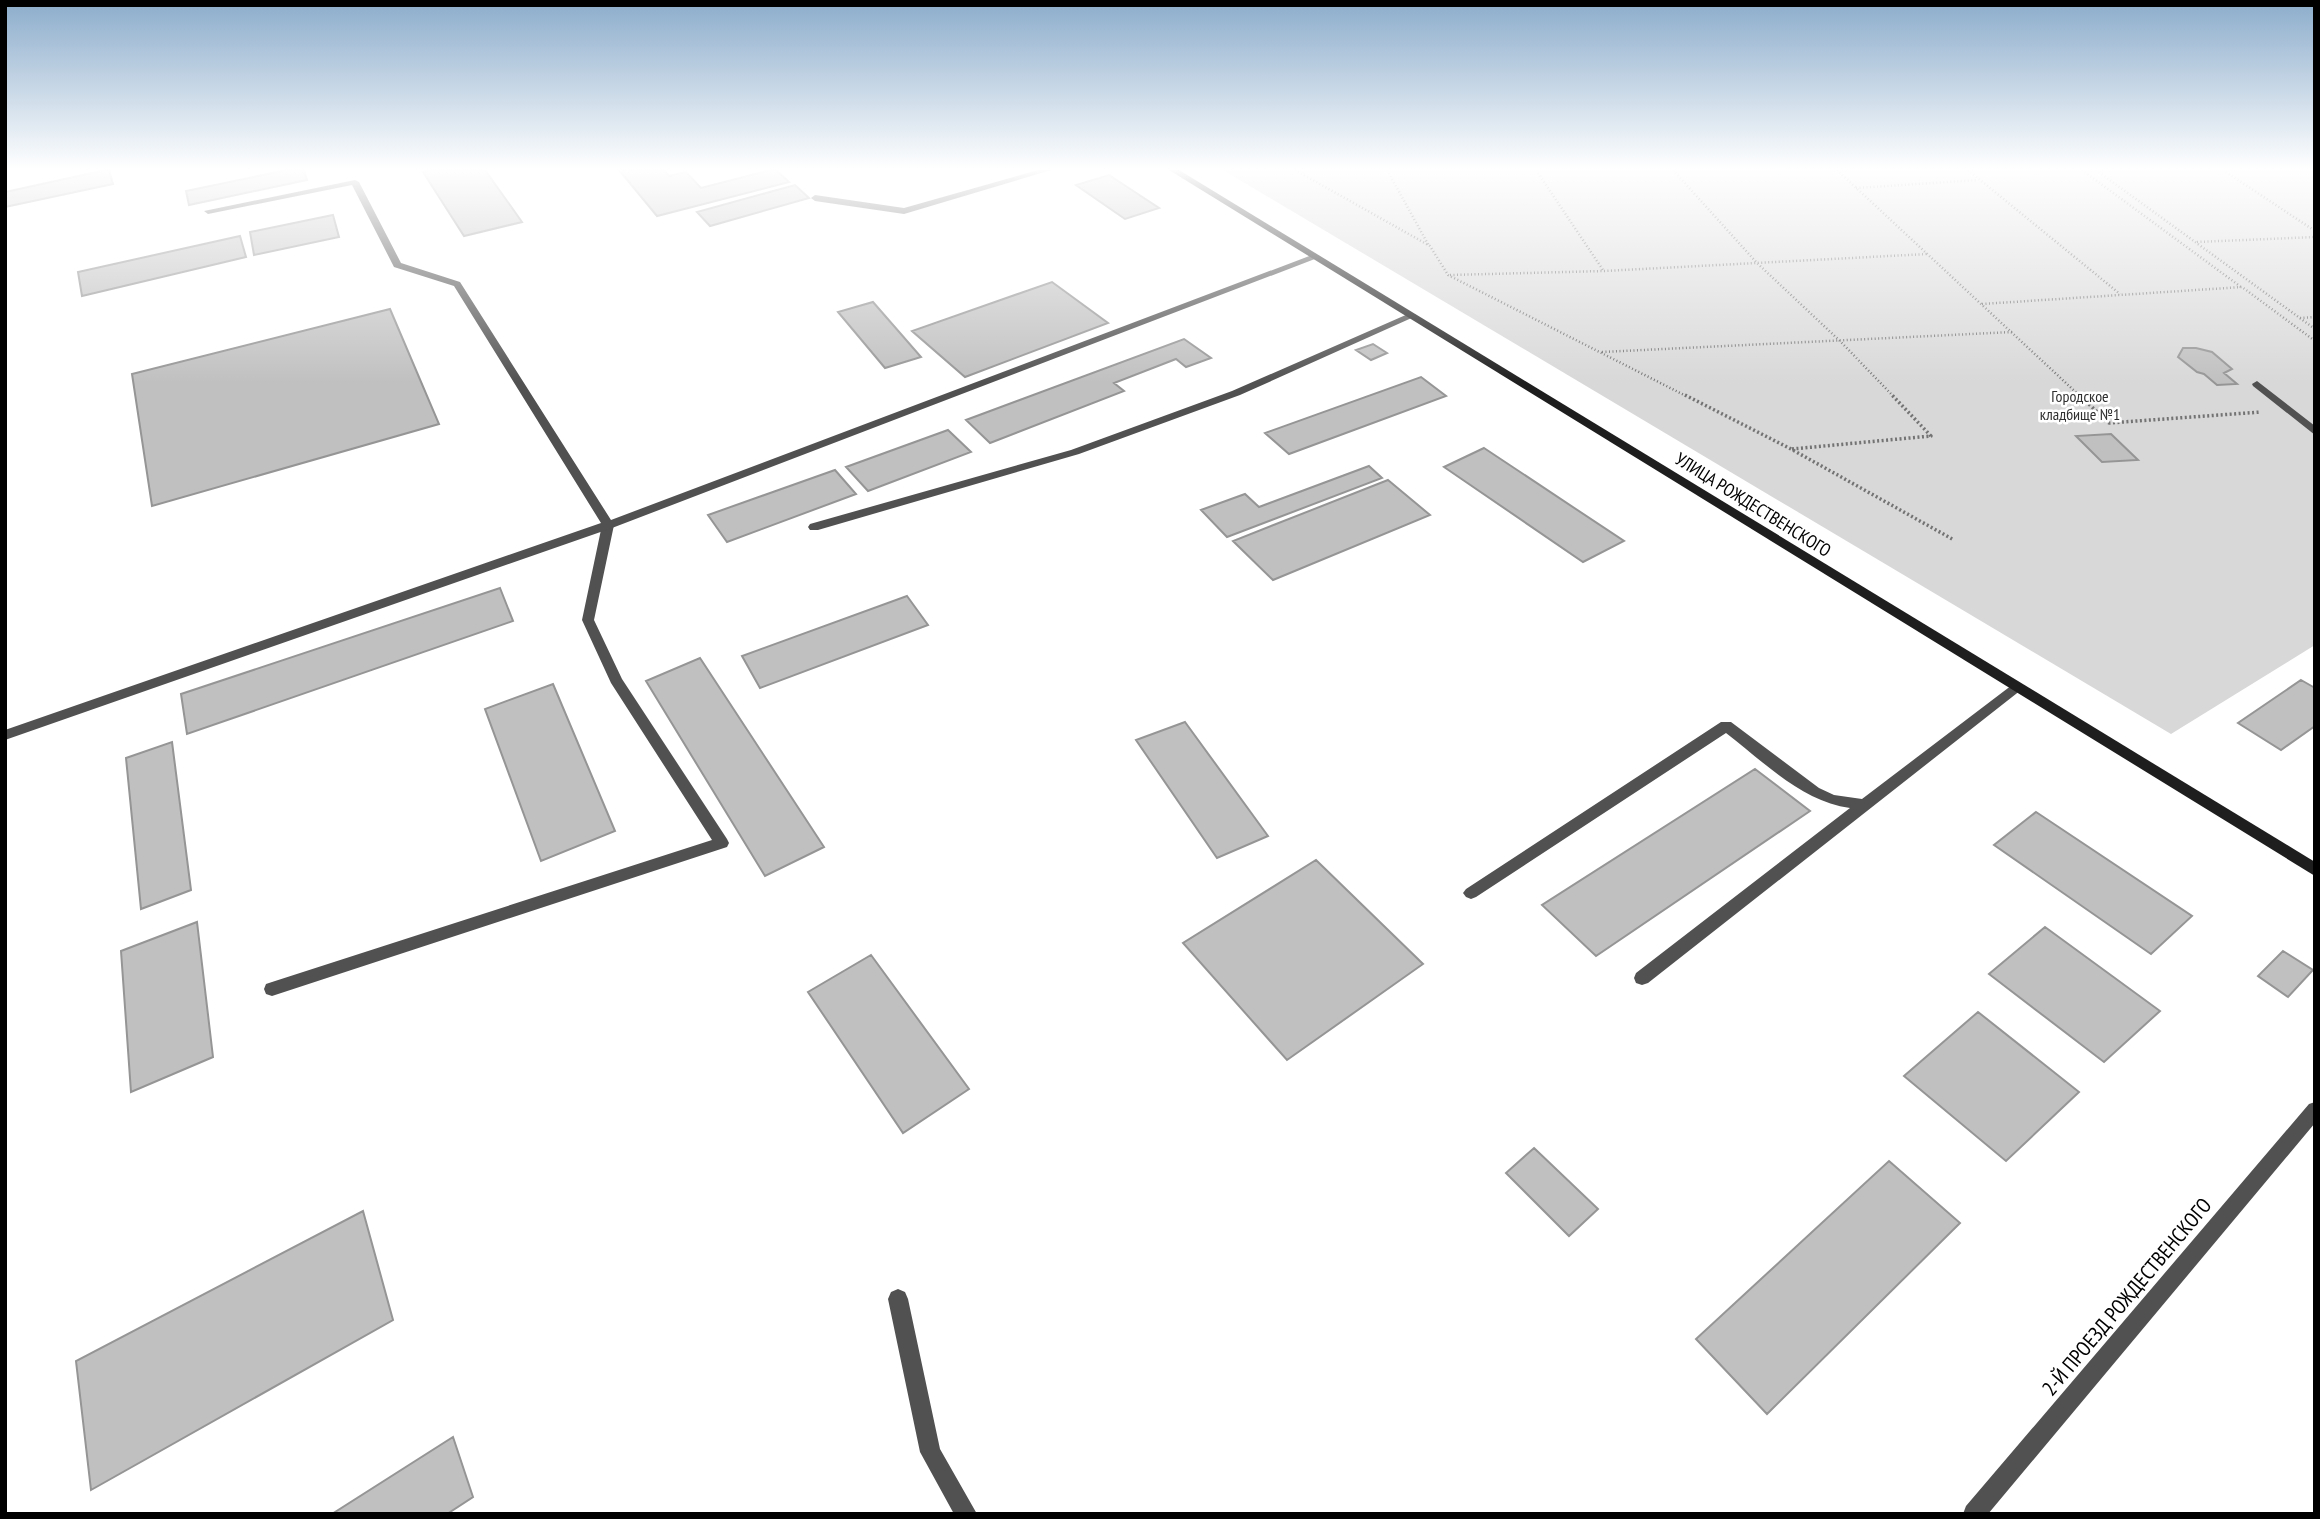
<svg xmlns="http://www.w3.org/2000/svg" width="2320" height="1519" viewBox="0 0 2320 1519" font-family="'PT Sans Narrow',sans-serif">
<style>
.green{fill:#d8d8d8}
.building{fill:#c0c0c0;stroke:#959595;stroke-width:2}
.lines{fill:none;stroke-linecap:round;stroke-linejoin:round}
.path-far1{stroke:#737373;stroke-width:2.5;stroke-dasharray:1 2.5;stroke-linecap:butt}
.path{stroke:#737373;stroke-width:3.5;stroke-dasharray:2 2.5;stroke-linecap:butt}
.lane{fill:#515151;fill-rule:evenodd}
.street{fill:#515151;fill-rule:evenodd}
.secondary{fill:#1e1e1e;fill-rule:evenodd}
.labels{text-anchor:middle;stroke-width:5;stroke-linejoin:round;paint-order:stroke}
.far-park-label{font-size:16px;fill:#2f2f2f;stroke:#fff}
.street-label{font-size:18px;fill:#000;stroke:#fff}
.near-street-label{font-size:21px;fill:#000;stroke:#fff}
</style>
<rect width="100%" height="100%" fill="#fff"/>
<!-- green -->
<path class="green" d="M1223,170h1092v475l-144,89z"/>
<!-- building -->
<path class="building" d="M106,170h3l4,14 -108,23v-15z
M287,170h17l3,10 -118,25 -3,-14z
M431,170h54l37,52 -58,14 -41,-64z
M619,170h45l5,6 17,-4 15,16 70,-18h5l13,12 -132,34z
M1109,175l50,33 -34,11 -49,-34z
M795,185l14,13 -99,28 -13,-14z
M333,215l6,22 -85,18 -4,-23z
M240,236l6,21 -164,39 -4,-24z
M1052,282l56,41 -143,54 -53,-46z
M873,302l48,55 -36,11 -47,-56z
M390,309l49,115 -287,82 -20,-132z
M1184,339l27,19 -25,9 -10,-8 -62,24 10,8 -134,52 -24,-23z
M1373,344l14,9 -16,7 -15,-10z
M2183,348h13l16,4 20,17 -8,4 13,11 -20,1 -13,-11 -7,-2 -19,-15z
M1421,377l25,19 -157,58 -24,-21z
M948,430l23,22 -103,39 -22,-24z
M2111,434l27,26 -36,2 -26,-26z
M1484,448l140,93 -41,21 -139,-95z
M1369,466l13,12 -155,59 -26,-27 44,-16 14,13z
M835,470l21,24 -129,48 -19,-27z
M1388,480l42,35 -157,65 -40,-39z
M500,588l13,33 -326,113 -6,-40z
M907,596l21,29 -168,63 -18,-32z
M700,658l124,189 -59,29 -119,-195z
M2301,680l14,8v38l-34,24 -43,-27z
M553,684l62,147 -74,30 -56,-152z
M1185,722l83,114 -51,22 -81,-118z
M172,742l19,148 -50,19 -15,-151z
M1755,769l55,42 -214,145 -54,-51z
M2036,812l156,104 -41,38 -157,-109z
M1316,860l107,104 -136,96 -104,-117z
M197,922l16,135 -82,35 -10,-141z
M2045,927l115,84 -56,51 -115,-88z
M2283,951l30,19 -25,27 -30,-21z
M871,955l98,134 -66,44 -95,-141z
M1978,1012l101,80 -73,69 -102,-85z
M1534,1148l64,61 -29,27 -63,-63z
M1889,1161l71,62 -193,191 -71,-75z
M363,1211l30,109 -302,170 -15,-129z
M453,1437l20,60 -26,17h-115z"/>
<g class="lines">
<!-- path-far1 -->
<path class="path-far1" d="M1295,170l135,76 18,29 240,122
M1387,170l42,76
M1536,170l67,100
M1673,170l84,93 83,78 54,56
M1837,170l244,227
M1968,170l152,124
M2082,170l159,117
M2096,170l219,159
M2223,170l92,61
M1856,188l122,-8
M2197,242l118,-5
M1450,275l154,-4 323,-17
M1982,304l260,-17 73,54
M2300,318l15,-1
M1602,352l410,-20"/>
<!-- path -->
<path class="path" d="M1685,395l106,54 163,91
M2079,395l30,28 152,-11
M1792,449l139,-13 -39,-41"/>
<!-- lane -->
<path class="lane" d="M1038,170h13l-147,44 -89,-13 -4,-3 4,-3 89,13z
M1408,314l8,2 -176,79 -161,59 -261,76h-8l-2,-3 2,-3 261,-74 161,-59z
M608,521l6,4 -20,95 28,59 105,160 2,4 -2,4 -455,149 -6,-2 -2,-5 2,-5 6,-2 440,-142 -101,-157 -29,-63 20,-95z
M2016,682l7,5 -2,3 -373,293 -6,2 -6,-2 -2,-5 2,-5 214,-165c-49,-7 -86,-46 -124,-75l-250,164 -5,2 -5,-2 -3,-4 3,-4 255,-167h10l88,66 15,7 28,4z
M898,1289l7,3 3,7 32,150 37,65h-23l-34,-62 -32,-153 3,-7z"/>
<!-- street -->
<path class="street" d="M355,180l4,2 42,81 59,19 151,238 701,-265 8,2 -708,271 -607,212v-10l596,-207 -147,-237 -60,-19 -42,-82 -144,29 -4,-3z
M2257,381l58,45v9l-62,-49 -1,-2z
M2315,1102v21l-327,391h-25l3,-8 343,-402z"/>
<!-- secondary -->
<path class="secondary" d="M1169,170h10l1136,692v14z"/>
</g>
<!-- sky -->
<linearGradient id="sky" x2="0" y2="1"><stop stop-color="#8baccb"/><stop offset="0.44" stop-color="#fff"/><stop offset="1" stop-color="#fff" stop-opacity="0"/></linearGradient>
<rect width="2320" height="383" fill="url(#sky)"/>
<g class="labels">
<!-- far-park labels -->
<g class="far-park-label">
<text x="2080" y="402">Городское<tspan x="2080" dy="18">кладбище №1</tspan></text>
</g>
<!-- street labels -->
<g class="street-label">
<text transform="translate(1753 505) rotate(32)" y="6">УЛИЦА РОЖДЕСТВЕНСКОГО</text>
</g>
<!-- near-street labels -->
<g class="near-street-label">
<text transform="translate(2127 1297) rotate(-50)" y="7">2-Й ПРОЕЗД РОЖДЕСТВЕНСКОГО</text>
</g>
</g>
<!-- border -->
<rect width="2320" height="1519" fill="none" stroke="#000000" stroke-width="14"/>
</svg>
